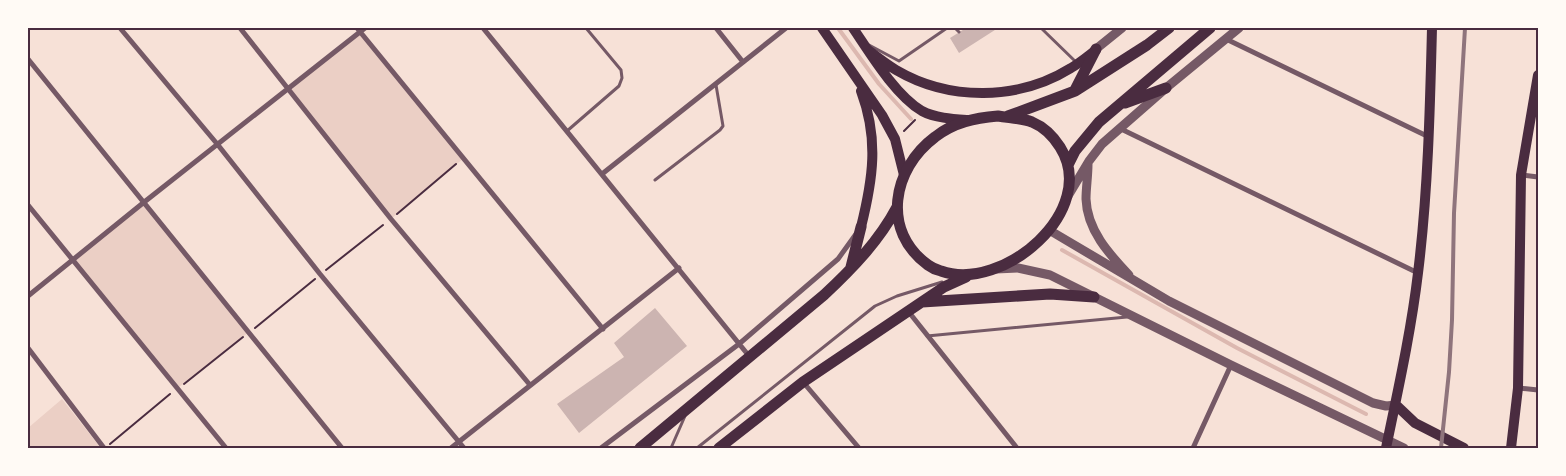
<svg xmlns="http://www.w3.org/2000/svg" width="1566" height="476" viewBox="0 0 1566 476" font-family="'Fira Sans Condensed',sans-serif">
<style>
.green{fill:#ebcfc5}
.lines{fill:none;stroke-linecap:round;stroke-linejoin:round}
.stream{stroke:#dcb8b0;stroke-width:4}
.building{fill:#ccb4b1}
.path{stroke:#4a2c40;stroke-width:2}
.service{stroke:#755966;stroke-width:3}
.minor{stroke:#755966;stroke-width:5}
.tertiary{stroke:#755966;stroke-width:9}
.secondary{stroke:#4a2c40;stroke-width:10}
.primary{stroke:#4a2c40;stroke-width:11}
.rail{stroke:#8f747c;stroke-width:4}
.neatline{fill:none;stroke:#4a2c40;stroke-width:2}
</style>
<rect width="100%" height="100%" fill="#f7e1d7"/>
<!-- green -->
<path class="green" d="M360,32l104,126 -73,61 -103,-132z
M143,203l106,129 -71,56 -106,-128z
M62,399l38,48 1,1h-73v-20z"/>
<g class="lines">
<!-- stream -->
<path class="stream" d="M838,28l41,56 32,35
M1062,250l175,98 129,66"/>
</g>
<!-- building -->
<path class="building" d="M966,28h32l-39,25 -9,-15z
M655,308l32,38 -108,87 -22,-29 67,-47 -10,-14z"/>
<g class="lines">
<!-- path -->
<path class="path" d="M904,131l11,-11
M397,214l59,-50
M326,270l57,-45
M255,328l60,-49
M184,384l59,-47
M110,444l60,-50"/>
<!-- service -->
<path class="service" d="M955,28l4,4
M1041,28l36,35
M869,45l30,16 48,-33
M567,131l52,-45 3,-8 -1,-8 -35,-42
M655,180l65,-50 3,-4 -7,-41
M927,336l200,-19
M671,448l14,-32
M697,448l178,-142 22,-10 45,-14"/>
<!-- minor -->
<path class="minor" d="M120,28l98,117 102,129 144,174
M240,28l151,191 139,166
M357,28l246,301
M483,28l266,328
M716,28l27,34
M1226,39l203,98
M28,59l314,389
M1119,128l299,145
M602,174l184,-146
M1521,175l17,2
M28,205l198,243
M28,296l115,-93 222,-175
M908,311l109,137
M28,348l76,100
M803,382l56,66
M1518,388l20,2
M451,448l228,-180
M601,448l138,-104 99,-85 18,-25
M1193,448l38,-83"/>
<!-- tertiary -->
<path class="tertiary" d="M1096,49l26,-21
M1088,164c0,12 -2,24 -2,35 1,31 23,55 43,76
M1068,196l21,-35 13,-17 64,-56 73,-60
M1049,230l120,71 204,102 13,3 10,-1
M996,269l22,-1 32,7 181,90 173,83"/>
<!-- secondary -->
<path class="secondary" d="M822,28l60,87 13,24 9,36
M853,28c17,25 42,67 69,83 13,7 31,8 46,9
M868,50c9,7 18,14 28,20 53,31 122,31 175,-2 9,-5 17,-12 25,-18
M861,227c12,-48 18,-88 0,-136
M1396,405l19,18 49,25
M1386,448c12,-58 25,-116 32,-175 10,-81 12,-164 14,-245
M1511,448l7,-60 3,-213 17,-100"/>
<!-- primary -->
<path class="primary" d="M1075,90l21,-41
M1125,103l41,-15
M998,116c12,2 23,2 34,6 12,5 21,14 28,25 40,63 -57,146 -119,124 -4,-1 -9,-3 -13,-6 -47,-34 -36,-96 7,-128 19,-15 40,-19 63,-21z
M1008,116l67,-25 72,-46 22,-17
M1068,165l7,-14 24,-29 111,-94
M851,267l10,-40
M922,302l128,-8 44,3
M640,448l184,-153c28,-26 55,-54 73,-88
M719,448l84,-66 141,-95 22,-10"/>
<!-- rail -->
<path class="rail" d="M1441,448l8,-76 3,-52 2,-107 11,-185"/>
</g>
<!-- border -->
<rect width="1566" height="476" fill="none" stroke="#fffaf5" stroke-width="58"/>
<rect x="29" y="29" width="1508" height="418" class="neatline"/>
</svg>
